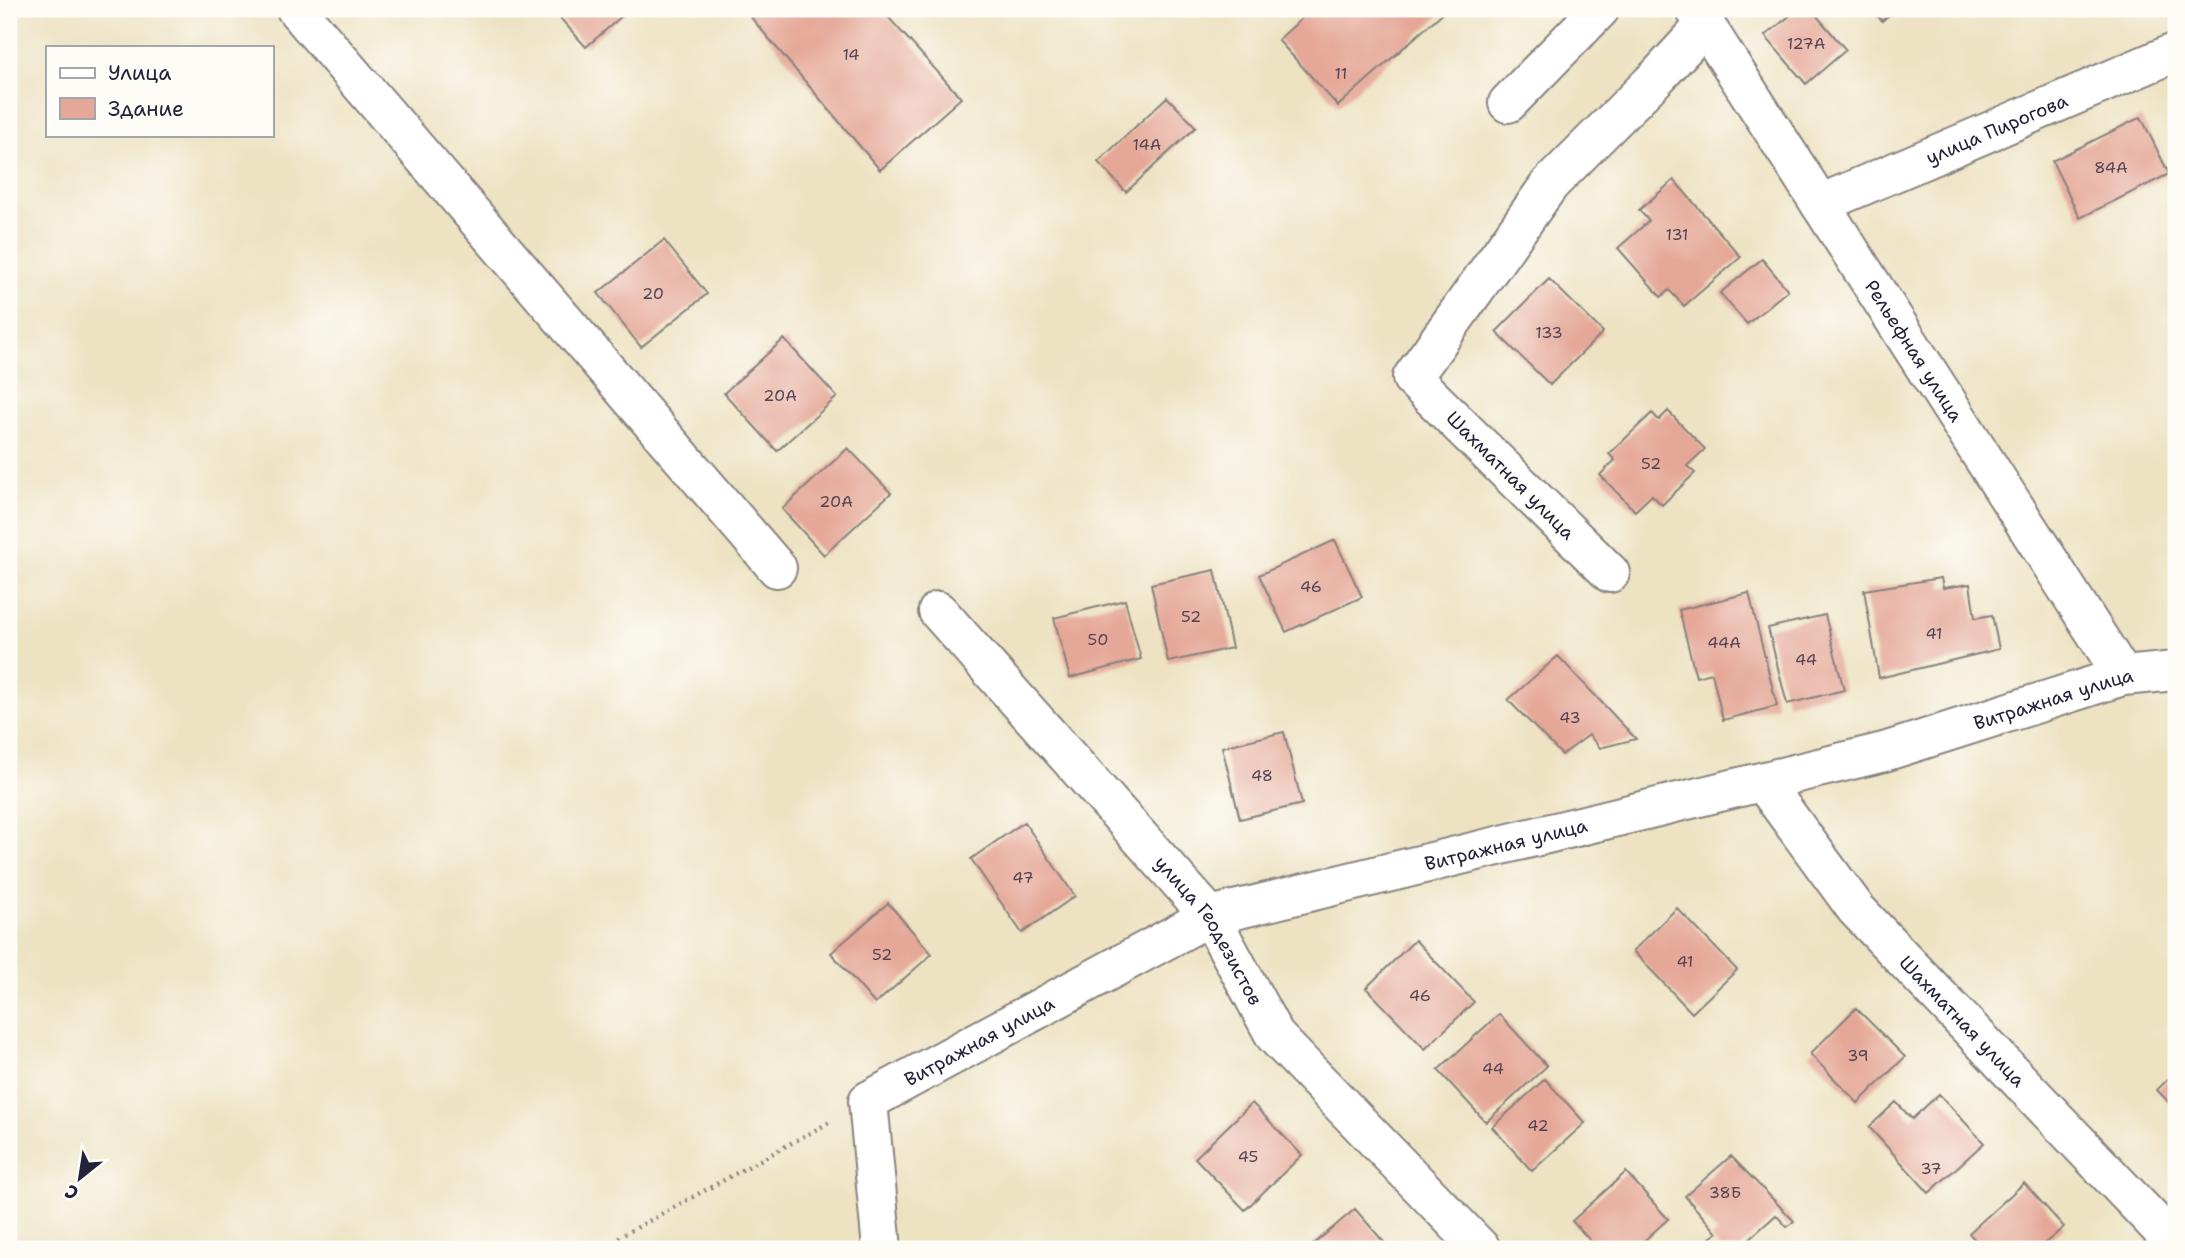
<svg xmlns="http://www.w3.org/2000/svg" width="2185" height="1258" viewBox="0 0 2185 1258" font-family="'Shantell Sans',sans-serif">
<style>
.building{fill:#e5a797}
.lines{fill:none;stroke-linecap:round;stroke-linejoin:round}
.minor-casing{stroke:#88827e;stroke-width:42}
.path{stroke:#88827e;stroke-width:4.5;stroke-dasharray:2 5;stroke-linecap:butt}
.minor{stroke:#fff;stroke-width:38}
.labels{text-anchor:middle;stroke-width:6;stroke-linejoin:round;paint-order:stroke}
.number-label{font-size:16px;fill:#534352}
.street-label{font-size:19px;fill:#22223b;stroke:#fdfcf7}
</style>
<rect width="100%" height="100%" fill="#fdfcf7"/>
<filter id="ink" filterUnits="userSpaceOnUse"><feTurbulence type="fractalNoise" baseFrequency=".0143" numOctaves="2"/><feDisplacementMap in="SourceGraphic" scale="14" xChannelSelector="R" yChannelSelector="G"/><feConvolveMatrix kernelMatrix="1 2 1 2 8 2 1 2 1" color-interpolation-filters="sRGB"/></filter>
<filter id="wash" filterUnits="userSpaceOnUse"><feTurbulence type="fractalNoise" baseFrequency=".00686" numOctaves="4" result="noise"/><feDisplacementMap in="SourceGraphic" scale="28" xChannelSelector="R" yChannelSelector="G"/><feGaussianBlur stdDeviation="1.57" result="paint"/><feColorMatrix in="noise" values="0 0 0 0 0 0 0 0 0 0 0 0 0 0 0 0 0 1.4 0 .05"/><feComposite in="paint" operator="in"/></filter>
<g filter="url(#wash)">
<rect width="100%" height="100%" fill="#ede2c2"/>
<g id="blocks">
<!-- building -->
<path class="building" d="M552,9h78l-44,38z
M744,9h137l80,89 -81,72z
M1312,9h135l-109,97 -60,-66z
M1798,9h13l35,41 -40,34 -41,-48z
M1872,9h24l-14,12z
M1167,97l29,30 -70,65 -28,-30z
M2141,117l28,57 -89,44 -28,-57z
M1674,180l67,77 -57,49 -15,-16 -8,7 -43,-49 31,-27 -10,-11z
M664,240l43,54 -66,53 -43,-54z
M1762,259l26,31 -41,34 -27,-31z
M1549,279l54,53 -53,53 -54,-53z
M784,339l53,58 -60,54 -53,-58z
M1668,411l37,38 -18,17 8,7 -33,32 -10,-10 -17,16 -35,-36 15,-15 -6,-6 43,-41 7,7z
M848,448l43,45 -67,62 -42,-46z
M1335,540l27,57 -76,35 -27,-57z
M1215,570l17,78 -64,14 -17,-78z
M1941,578l2,10 27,-4 5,34 17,-3 7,34 -120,29 -15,-88z
M1749,593l28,113 -54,14 -11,-47 -16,4 -17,-67z
M1125,600l16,59 -71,19 -16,-60z
M1825,615l19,75 -57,14 -19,-76z
M1558,656l78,83 -36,9 -11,-13 -27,20 -54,-55z
M1284,732l18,72 -62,15 -18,-72z
M1024,822l51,74 -53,37 -51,-74z
M888,903l44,51 -57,50 -44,-51z
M1677,908l60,62 -45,43 -59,-62z
M1415,940l59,62 -49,47 -59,-61z
M1856,1008l49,49 -47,46 -48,-49z
M1499,1014l48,52 -61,56 -48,-52z
M2176,1071v39l-19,-20z
M1545,1079l40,44 -53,48 -40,-44z
M1939,1094l45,49 -55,50 -60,-66 27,-25 16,17z
M1252,1103l50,52 -57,55 -50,-52z
M1731,1156l63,65 -7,6 -11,-12 -38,34h-17l-11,-11 7,-5 -32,-37z
M1626,1172l42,47 -33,30h-37l-26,-28z
M2024,1183l40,44 -26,22h-55l-14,-16z
M1355,1209l35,40h-82z"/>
</g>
</g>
<g filter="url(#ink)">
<use href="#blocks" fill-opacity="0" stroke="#88827e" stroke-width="2"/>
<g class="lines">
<defs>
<g id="minor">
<path d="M296,9l481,559"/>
<path id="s1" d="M1695,9l428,667"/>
<path d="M1508,103l92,-94"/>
<path id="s2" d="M1820,204l356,-152"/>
<path d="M1610,573l-198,-195 138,-194 109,-109 46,-50"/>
<path id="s3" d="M938,611l272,305 65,120 206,213"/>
<path id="s4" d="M1763,782l93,127 320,336"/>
<path id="s5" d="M882,1249l-14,-148 342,-185 674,-164 239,-76 53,-5"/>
</g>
</defs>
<!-- minor casing -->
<use href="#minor" class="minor-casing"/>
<!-- path -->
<path class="path" d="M612,1249l2,-9 216,-118"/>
<!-- minor -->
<use href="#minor" class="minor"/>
</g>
</g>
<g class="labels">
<!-- number labels -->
<g class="number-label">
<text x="1806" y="49">127А</text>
<text x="851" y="60">14</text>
<text x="1341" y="79">11</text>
<text x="1147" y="150">14А</text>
<text x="2111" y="173">84А</text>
<text x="1677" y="240">131</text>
<text x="653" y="299">20</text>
<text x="1549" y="338">133</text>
<text x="780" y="401">20А</text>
<text x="1651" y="469">52</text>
<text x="836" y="507">20А</text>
<text x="1311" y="592">46</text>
<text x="1191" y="622">52</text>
<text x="1934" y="639">41</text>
<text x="1098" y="645">50</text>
<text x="1724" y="648">44А</text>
<text x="1806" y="665">44</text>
<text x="1570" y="723">43</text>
<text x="1262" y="781">48</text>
<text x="1023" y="883">47</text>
<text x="882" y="960">52</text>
<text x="1685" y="967">41</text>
<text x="1420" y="1001">46</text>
<text x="1858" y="1061">39</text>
<text x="1493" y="1074">44</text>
<text x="1538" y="1131">42</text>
<text x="1248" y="1162">45</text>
<text x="1931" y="1174">37</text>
<text x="1725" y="1198">38Б</text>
</g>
<!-- street labels -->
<g class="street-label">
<text dy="7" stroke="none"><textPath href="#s2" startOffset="192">улица Пирогова</textPath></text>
<text dy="7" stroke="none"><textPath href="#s1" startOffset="406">Рельефная улица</textPath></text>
<text transform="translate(1511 475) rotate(45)" y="7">Шахматная улица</text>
<text dy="7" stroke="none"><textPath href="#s5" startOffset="1409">Витражная улица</textPath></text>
<text dy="7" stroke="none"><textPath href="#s5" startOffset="842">Витражная улица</textPath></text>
<text dy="7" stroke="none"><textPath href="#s3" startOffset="420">улица Геодезистов</textPath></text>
<text dy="7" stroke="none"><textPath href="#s4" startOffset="312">Шахматная улица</textPath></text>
<text dy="7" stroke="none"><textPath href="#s5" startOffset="275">Витражная улица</textPath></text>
</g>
</g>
<!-- margin -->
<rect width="2185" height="1258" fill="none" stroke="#fdfcf7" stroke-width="35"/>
<!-- legend -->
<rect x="46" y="46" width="228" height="91" fill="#fdfcf7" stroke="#a5a5ac" stroke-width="2"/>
<rect x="60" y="68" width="35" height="10" fill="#ffffff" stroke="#a5a5ac" stroke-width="2"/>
<text x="108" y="80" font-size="21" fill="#22223b">Улица</text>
<rect x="60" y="98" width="35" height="21" fill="#e5a797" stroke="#a5a5ac" stroke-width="2"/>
<text x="108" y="116" font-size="21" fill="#22223b">Здание</text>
<!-- north arrow -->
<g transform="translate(80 1178) rotate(210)" stroke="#fdfcf7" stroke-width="5" paint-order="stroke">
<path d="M0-5L12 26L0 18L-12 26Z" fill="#22223b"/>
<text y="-10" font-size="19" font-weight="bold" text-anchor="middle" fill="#22223b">С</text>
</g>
</svg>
